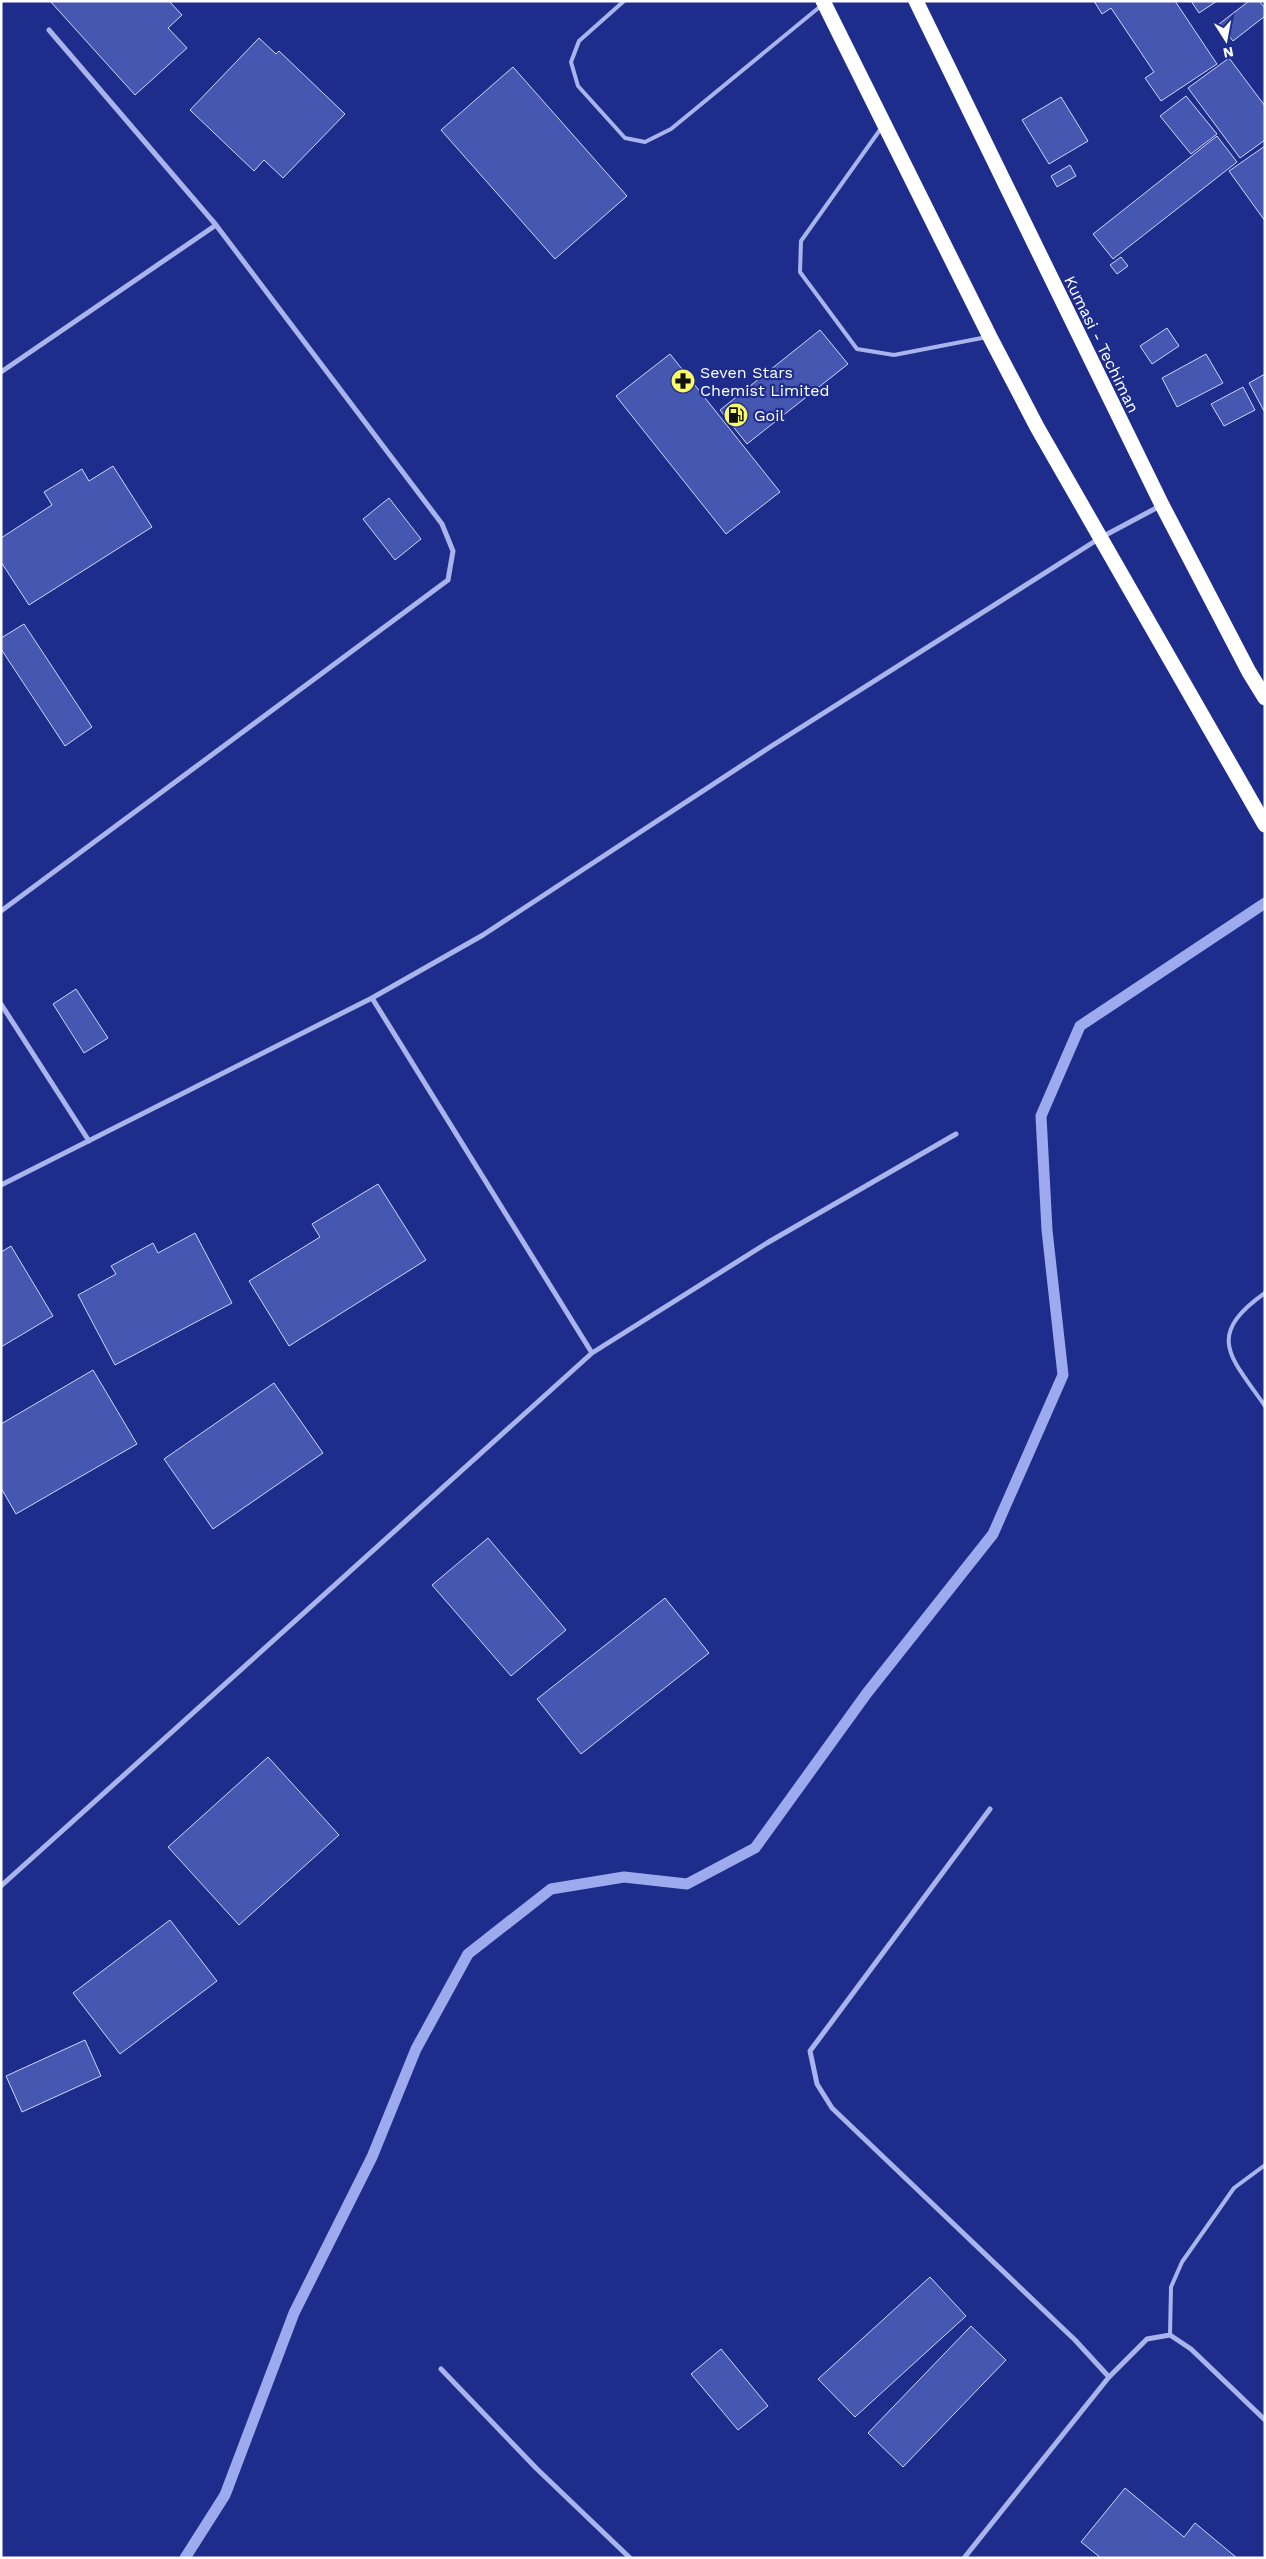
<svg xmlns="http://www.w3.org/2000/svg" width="1266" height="2559" viewBox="0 0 1266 2559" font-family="'Work Sans',sans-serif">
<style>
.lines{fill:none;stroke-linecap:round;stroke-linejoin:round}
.stream{stroke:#9daaed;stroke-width:11}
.building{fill:#4657b2;stroke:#cfd5f9}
.lane{stroke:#aab4ec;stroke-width:4}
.street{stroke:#aab4ec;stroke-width:5}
.highway{stroke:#fff;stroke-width:15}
.labels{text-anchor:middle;stroke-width:4.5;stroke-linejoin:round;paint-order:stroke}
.street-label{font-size:16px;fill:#fff;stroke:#1e2d8b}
.poi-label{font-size:16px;fill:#fff;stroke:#1e2d8b;text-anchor:start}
</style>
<rect width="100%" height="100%" fill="#1e2d8b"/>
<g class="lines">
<!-- stream -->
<path class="stream" d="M185,2558l40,-63 69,-182 78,-156 44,-108 52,-95 83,-65 73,-12 63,7 68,-36 112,-155 126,-159 70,-159 -16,-145 -6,-114 39,-90 185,-123"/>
</g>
<!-- building -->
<path class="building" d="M50,1h119l13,14 -14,13 19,20 -52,47z
M1094,1h81l42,63 -56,37 -16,-23 9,-6 -43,-64 -9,6z
M1191,1h26l-18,12z
M1249,1h10l6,7v8l-32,25 -14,-17z
M259,38l17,16 3,-3 66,63 -62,64 -19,-18 -10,11 -64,-61z
M1229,58l36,48v34l-25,18 -52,-70z
M513,67l114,129 -72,63 -114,-129z
M1186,96l31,38 -26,20 -31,-38z
M1061,97l27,44 -39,23 -27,-44z
M1217,136l20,26 -124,97 -20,-25z
M1265,146v75l-36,-50z
M1070,165l6,11 -19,11 -6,-11z
M1121,257l7,9 -11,8 -7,-9z
M1167,328l12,18 -27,18 -12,-18z
M820,330l28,34 -101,80 -27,-34z
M670,354l110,138 -54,42 -110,-138z
M1206,354l17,29 -46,24 -15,-29z
M1265,374v36l-1,1 -15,-28z
M1243,387l12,23 -31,16 -13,-22z
M113,466l39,61 -123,78 -28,-43v-24l51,-33 -8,-13 38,-23 7,12z
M389,498l32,41 -26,21 -32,-41z
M24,624l68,103 -27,19 -64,-97v-11z
M76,989l32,49 -24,15 -31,-49z
M378,1184l48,76 -137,86 -40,-65 71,-44 -8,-13z
M195,1233l37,70 -117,62 -37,-70 38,-21 -5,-8 42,-23 5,10z
M11,1246l42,70 -52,31v-95z
M93,1370l44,74 -121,70 -15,-26v-64z
M274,1383l49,70 -110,76 -49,-70z
M488,1538l78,92 -55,46 -79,-91z
M665,1598l44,55 -128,101 -44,-55z
M268,1757l71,78 -100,90 -71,-78z
M170,1920l47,61 -97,73 -47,-61z
M85,2040l16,36 -79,36 -16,-36z
M930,2277l36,39 -111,101 -37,-38z
M971,2326l35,34 -103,107 -35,-34z
M721,2349l47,57 -30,24 -47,-56z
M1125,2488l59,49 11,-14 42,35h-136l-20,-16z"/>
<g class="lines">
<!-- lane -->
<path class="lane" d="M624,1l-45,40 -8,21 7,24 47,52 20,4 26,-13 151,-124
M882,127l-81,114 -1,31 57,77 37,6 93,-18
M1265,1293c-61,43 -34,64 0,113
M1170,2335l1,-48 11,-25 52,-74 31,-23"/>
<!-- street -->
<path class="street" d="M1,372l215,-147
M1,911l447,-331 5,-29 -11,-27 -226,-299 -167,-195
M1,1004l88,137
M1,1185l371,-187 111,-63 287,-188 330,-209 60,-32
M592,1353l175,-110 189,-109
M990,1809l-180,242 7,33 15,24 243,232 34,37
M1,1886l591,-533 -220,-355
M441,2369l96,100 93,89
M964,2558l145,-181 38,-38 23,-4 21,14 74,71"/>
<!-- highway -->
<path class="highway" d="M823,1l167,336 47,90 228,398
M916,1l246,504 87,167 16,26"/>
</g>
<!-- icons -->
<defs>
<symbol id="pharmacy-disc" viewBox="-11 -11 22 22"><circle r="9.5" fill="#fafb69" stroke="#1e2d8b"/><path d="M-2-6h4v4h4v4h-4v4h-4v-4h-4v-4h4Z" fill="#111"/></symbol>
<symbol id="fuel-disc" viewBox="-11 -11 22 22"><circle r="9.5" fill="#fafb69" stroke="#1e2d8b"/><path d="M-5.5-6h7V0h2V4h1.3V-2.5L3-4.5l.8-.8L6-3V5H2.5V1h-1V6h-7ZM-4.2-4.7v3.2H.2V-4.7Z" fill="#111"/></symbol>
</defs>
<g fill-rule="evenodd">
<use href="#pharmacy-disc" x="669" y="367" width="28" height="28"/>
<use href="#fuel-disc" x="722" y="401" width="28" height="28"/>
</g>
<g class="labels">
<!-- street labels -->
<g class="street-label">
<text transform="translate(1102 344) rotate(64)" y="6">Kumasi - Techiman</text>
</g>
<!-- poi labels -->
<g class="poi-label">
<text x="700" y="378">Seven Stars<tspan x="700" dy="18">Chemist Limited</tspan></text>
<text x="754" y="421">Goil</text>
</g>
</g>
<!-- border -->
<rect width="1266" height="2559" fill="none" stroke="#ffffff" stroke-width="5"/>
<!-- north arrow -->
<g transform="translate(1226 40) rotate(169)" stroke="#1e2d8b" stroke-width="4" paint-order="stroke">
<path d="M0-4L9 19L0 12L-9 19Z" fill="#ffffff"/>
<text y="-8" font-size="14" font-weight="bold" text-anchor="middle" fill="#ffffff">N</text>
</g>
</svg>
